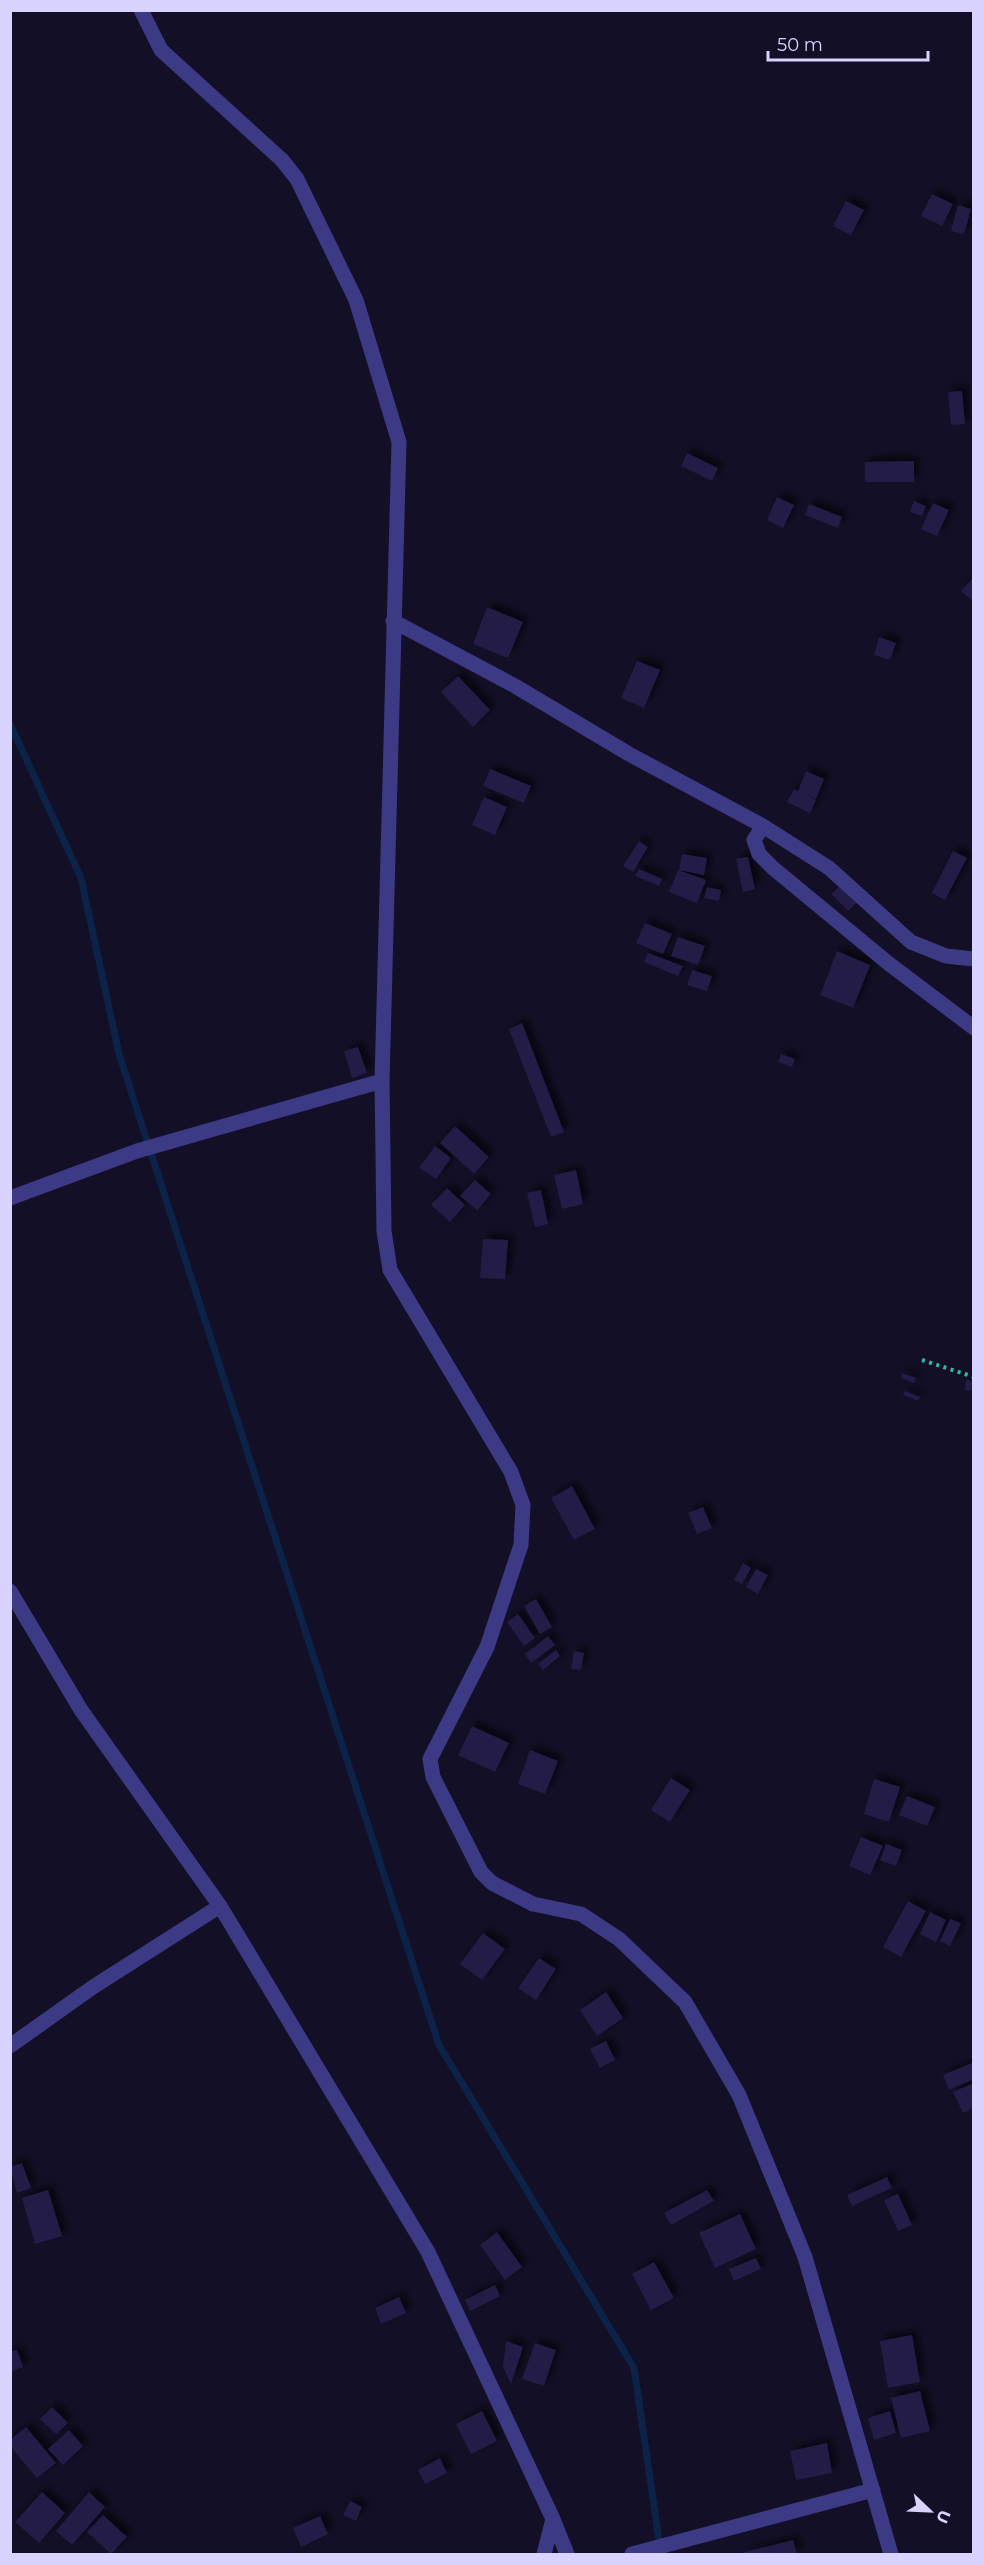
<svg xmlns="http://www.w3.org/2000/svg" width="984" height="2565" viewBox="0 0 984 2565" font-family="Montserrat,sans-serif">
<style>
.lines{fill:none;stroke-linecap:round;stroke-linejoin:round}
.stream{stroke:#0c2248;stroke-width:7}
.building{fill:#241b47;filter:url(#shadow)}
.path{stroke:#2fb8b0;stroke-width:4;stroke-dasharray:3 4.5;stroke-linecap:butt}
.street{stroke:#3d3a85;stroke-width:15}
</style>
<defs>
<filter id="shadow"><feDropShadow dx="5.5" dy="-5.5" stdDeviation="3" flood-color="#0009"/></filter>
</defs>
<rect width="100%" height="100%" fill="#130f26"/>
<g class="lines">
<!-- stream -->
<path class="stream" d="M10,724l71,154 38,176 320,991 195,323 27,186"/>
</g>
<!-- building -->
<path class="building" d="M932,194l21,10 -11,22 -21,-10z
M846,201l18,9 -13,25 -18,-9z
M958,205l13,4 -7,25 -13,-3z
M962,391l3,33 -14,1 -3,-33z
M687,453l31,15 -6,13 -31,-15z
M914,461v21h-49v-20z
M777,497l17,8 -11,23 -16,-8z
M914,501l12,5 -4,10 -12,-4z
M933,503l16,7 -12,26 -16,-7z
M809,504l33,13 -4,11 -33,-13z
M974,577v25l-13,-11z
M487,607l36,15 -15,36 -35,-14z
M879,637l17,6 -6,17 -16,-5z
M637,661l23,9 -16,38 -23,-10z
M458,676l32,34 -17,17 -32,-35z
M490,769l41,17 -7,17 -41,-17z
M806,771l18,8 -8,20 -9,-4 9,5 -6,13 -23,-11 7,-13 4,2z
M484,797l23,10 -12,28 -23,-10z
M639,841l9,6 -15,25 -10,-6z
M953,851l14,7 -22,42 -13,-7z
M682,854l25,4 -3,17 -25,-5z
M748,857l7,32 -12,3 -7,-33z
M639,869l23,10 -3,7 -24,-10z
M678,870l28,10 -9,23 -28,-11z
M842,884l17,17 -11,10 -17,-17z
M707,887l14,3 -2,11 -15,-3z
M645,923l27,11 -9,20 -27,-11z
M678,937l27,9 -7,19 -27,-9z
M837,951l33,14 -17,43 -33,-13z
M648,953l35,13 -5,10 -34,-14z
M692,970l20,6 -5,15 -20,-6z
M522,1023l42,109 -13,5 -42,-108z
M358,1047l9,26 -15,5 -8,-27z
M781,1054l14,5 -3,8 -14,-5z
M455,1126l34,31 -15,17 -34,-31z
M435,1146l16,12 -15,21 -17,-11z
M576,1170l7,34 -21,5 -8,-34z
M475,1180l16,14 -14,16 -17,-14z
M447,1188l18,17 -15,17 -19,-17z
M541,1190l7,34 -13,3 -8,-34z
M483,1239l25,1 -3,39 -25,-1z
M902,1373l14,5 -2,5 -13,-5z
M966,1380l7,1 -2,10 -6,-1z
M905,1391l15,6 -2,4 -15,-6z
M572,1486l23,43 -21,11 -23,-42z
M703,1507l9,21 -15,6 -9,-21z
M743,1563l8,5 -9,16 -8,-4z
M756,1569l12,6 -10,19 -12,-7z
M536,1599l16,28 -12,7 -16,-28z
M518,1614l17,24 -11,8 -17,-24z
M548,1636l7,9 -24,18 -6,-9z
M556,1650l4,6 -17,14 -5,-6z
M574,1651l10,2 -3,17 -10,-1z
M472,1726l37,17 -14,29 -37,-17z
M530,1750l28,11 -13,33 -27,-10z
M671,1778l19,12 -20,32 -19,-12z
M874,1779l26,8 -11,35 -25,-8z
M907,1796l28,11 -8,19 -28,-11z
M861,1837l22,9 -13,29 -21,-9z
M886,1844l16,6 -6,16 -16,-6z
M908,1901l18,10 -25,46 -18,-10z
M930,1912l16,8 -10,22 -16,-8z
M950,1919l11,4 -11,23 -10,-5z
M483,1933l22,16 -23,31 -22,-16z
M539,1958l17,11 -20,31 -18,-12z
M606,1992l17,26 -26,18 -17,-26z
M606,2041l9,19 -15,8 -10,-19z
M974,2062v17l-25,11 -6,-15z
M974,2083v25l-11,5 -10,-21z
M22,2163l9,25 -14,5 -7,-26z
M887,2177l5,11 -40,18 -5,-11z
M48,2190l14,46 -27,8 -13,-46z
M707,2190l7,11 -43,24 -7,-12z
M898,2194l14,31 -14,6 -14,-31z
M740,2214l16,35 -41,19 -16,-35z
M497,2232l25,35 -17,13 -25,-35z
M756,2258l5,11 -27,12 -5,-12z
M654,2262l20,36 -23,12 -19,-36z
M495,2285l5,11 -30,15 -5,-11z
M399,2297l7,16 -25,11 -6,-16z
M912,2335l8,47 -32,6 -8,-47z
M506,2341l17,6 -12,37 -8,-17z
M535,2343l21,7 -12,36 -22,-7z
M17,2350l6,17 -13,5v-20z
M920,2391l10,40 -29,7 -10,-40z
M52,2407l16,16 -12,11 -16,-15z
M482,2411l15,30 -26,13 -15,-30z
M890,2411l6,22 -22,7 -6,-22z
M26,2427l30,36 -19,15 -27,-32v-6z
M69,2430l14,16 -20,19 -15,-16z
M827,2443l5,30 -36,7 -6,-29z
M440,2458l7,15 -22,11 -7,-14z
M42,2492l23,21 -26,30 -24,-21z
M89,2492l16,15 -33,38 -16,-14z
M350,2501l12,6 -6,14 -13,-6z
M103,2515l24,22 -16,17 -24,-22z
M320,2516l8,18 -27,13 -8,-19z
M793,2540l4,14h-59z"/>
<g class="lines">
<!-- path -->
<path class="path" d="M922,1360l52,17"/>
<!-- street -->
<path class="street" d="M141,10l20,40 121,110 15,19 59,121 43,142 -17,639 2,150 6,39 121,202 12,33 -2,40 -34,102 -57,112 3,18 48,95 11,11 41,21 48,10 38,25 66,63 54,93 66,162 86,297
M393,621l122,65 114,68 134,72 66,42 82,74 35,14 28,3
M763,826l-9,14 5,14 14,14 115,95 86,65
M10,1198l127,-47 245,-70
M10,1591l71,119 139,196 208,346 125,267 14,35
M10,2046l83,-59 127,-81
M544,2554l9,-35
M632,2554l241,-64"/>
</g>
<!-- border -->
<rect width="984" height="2565" fill="none" stroke="#d9d4ff" stroke-width="24"/>
<!-- north arrow -->
<g transform="translate(930 2511) rotate(113)" stroke="#130f26" stroke-width="4.5" paint-order="stroke">
<path d="M0-4.5L10 22L0 15L-10 22Z" fill="#d9d4ff"/>
<text y="-9" font-size="16" font-weight="bold" text-anchor="middle" fill="#d9d4ff">U</text>
</g>
<!-- scale -->
<path d="M768 51v9h160v-9" fill="none" stroke="#d9d4ff" stroke-width="3"/>
<text x="777" y="51" font-size="18" fill="#d9d4ff" stroke="#130f26" stroke-width="4.5" paint-order="stroke">50 m</text>
</svg>
